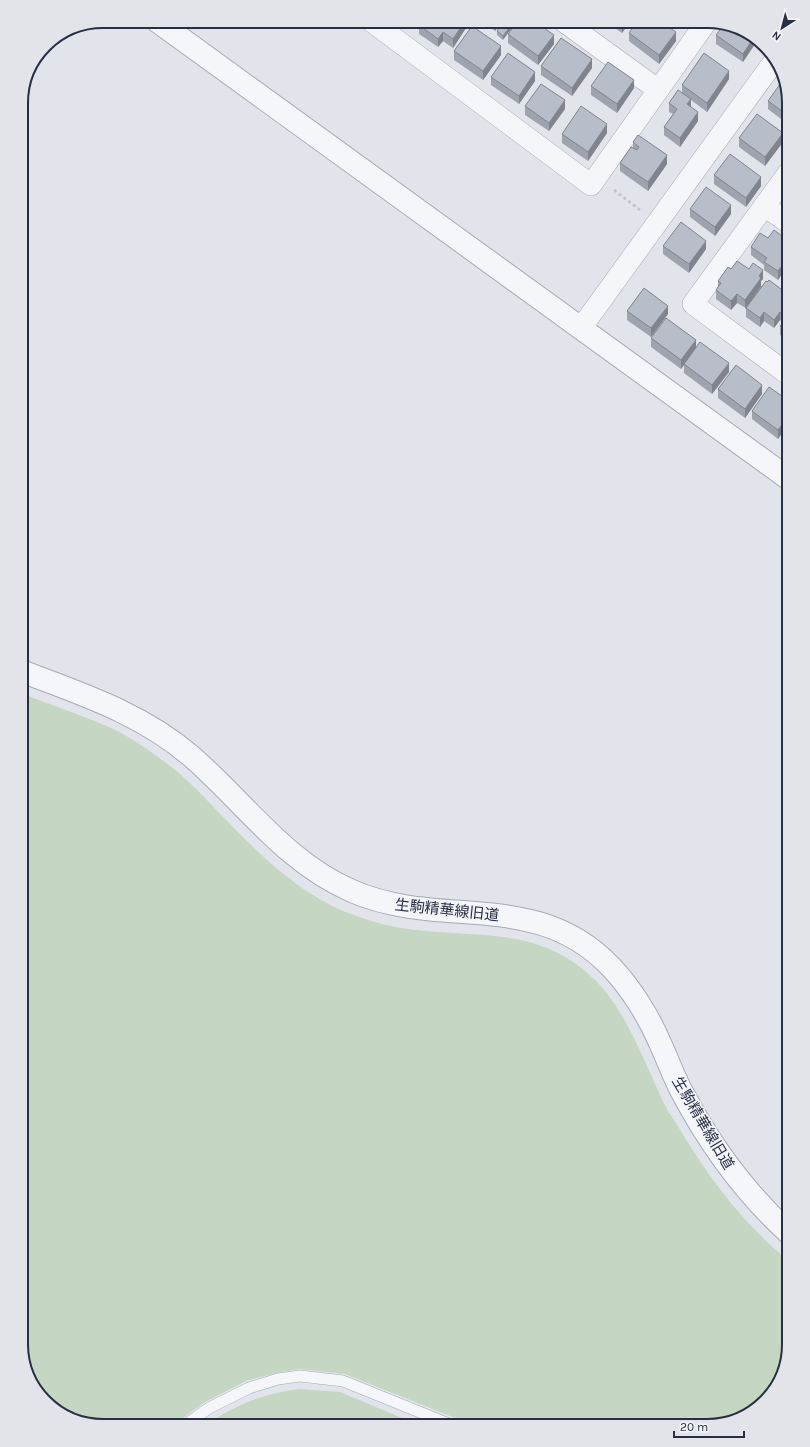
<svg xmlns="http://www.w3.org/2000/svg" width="810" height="1447" viewBox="0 0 810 1447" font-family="Karla,'Noto Sans JP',sans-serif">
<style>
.green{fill:#c5d6c2}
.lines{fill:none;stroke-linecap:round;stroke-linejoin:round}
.service-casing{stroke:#a6aab6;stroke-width:12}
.minor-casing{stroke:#a6aab6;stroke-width:22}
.tertiary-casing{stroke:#a6aab6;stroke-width:24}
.path{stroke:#c0c2ca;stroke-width:2.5;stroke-dasharray:3 3;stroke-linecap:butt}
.service{stroke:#f5f6f9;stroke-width:11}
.minor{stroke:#f5f6f9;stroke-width:21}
.tertiary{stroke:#f5f6f9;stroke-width:22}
.wall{fill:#9ea3ae}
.shaded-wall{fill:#81848d}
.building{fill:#b8bdca;stroke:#81848d}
.labels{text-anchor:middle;stroke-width:3;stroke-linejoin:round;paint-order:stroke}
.street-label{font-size:15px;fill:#282f45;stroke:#f2f4f8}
.rim{fill:none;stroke:#282f45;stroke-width:2}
</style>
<rect width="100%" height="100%" fill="#e2e4eb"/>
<!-- green -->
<path class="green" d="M21,693c30,12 61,22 90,35 22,10 43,26 63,41 21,17 39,38 58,57 32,33 68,66 111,85 23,9 49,17 73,19 69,8 126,-3 180,51 31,32 47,78 66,118 6,14 16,26 23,39 29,47 61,88 104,123v83l-14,45 -32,29 -36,8h-232l-130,-52 -46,-5 -23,4 -30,8 -41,21 -33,24h-74l-41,-14 -28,-32 -8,-36z
M300,1389l40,3 81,34h-216c28,-21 60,-33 95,-37z"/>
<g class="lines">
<defs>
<path id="service" d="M184,1426l25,-18 40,-20 29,-9 22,-3 43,5 111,45"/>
<path id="minor" d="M371,21l220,164 116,-164
M563,21l94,68
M764,206l25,17
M581,328l194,-268
M789,375l-96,-71 96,-132"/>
<path id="tertiary" d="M157,21l632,458
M21,671c60,23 120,42 170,85 53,46 95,107 161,135 89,39 184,-3 259,76 20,21 38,50 49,76 8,17 14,35 23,51 28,52 62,99 106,139"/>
</defs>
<!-- service casing -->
<use href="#service" class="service-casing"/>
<!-- minor casing -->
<use href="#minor" class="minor-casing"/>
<!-- tertiary casing -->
<use href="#tertiary" class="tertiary-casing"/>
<!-- path -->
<path class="path" d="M614,190l26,20"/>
<!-- service -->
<use href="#service" class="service"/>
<!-- minor -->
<use href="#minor" class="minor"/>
<!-- tertiary -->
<use href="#tertiary" class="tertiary"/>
</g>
<!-- wall -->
<path class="wall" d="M405,21h15l-5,7z
M466,21v7l-13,20 -10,-7 -5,6 -19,-13v-9z
M481,21h21l-7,10z
M504,21l-1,19 -6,-5v-4z
M605,21h26l-9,12z
M684,21h9l-3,5z
M539,25l15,19 -16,21 -30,-22v-9z
M629,33l47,8 -17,23 -30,-23z
M716,35h37l4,6 -14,21 -27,-18z
M454,51l47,4 -18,25 -29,-20z
M541,66l51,2 -20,28 -31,-21z
M491,77l44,4 -16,23 -28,-19z
M729,79l-22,33 -16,-12v7l7,14 -18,26 -16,-12v-8l9,-13 -4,-2v-9l13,-10v-8z
M591,86l43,2 -17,25 -26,-18z
M768,101l21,2v22l-21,-16z
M525,106l40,3 -16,22 -24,-16z
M607,133l-19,28 -26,-18v-9z
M739,138l44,4 -18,24 -26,-19z
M633,142l34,22 -19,27 -28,-20v-8l13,-15z
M714,175l47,11 -15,21 -32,-23z
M690,209l41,5 -16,22 -25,-19z
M768,238l21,3v23l-11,16 -14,-10v-5l-13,-10v-8z
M663,246l43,3 -17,24 -26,-19z
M749,269l14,10 -2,2v5l20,3 2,-3v37l-3,-3 -6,8 -10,-7 -4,6 -14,-10v-9l-9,-5 -6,7 -15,-11v-9l2,-3v-6z
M789,269v19l-5,-3v-9z
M627,311l41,3 -17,23 -24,-17z
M789,315v26l-9,-6v-9z
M651,338l45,9 33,25 -17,22 -28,-21v-8l-3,4 -30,-22z
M718,389l44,5 -17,24 -27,-20z
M789,401l-11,38 -26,-20v-8z"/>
<!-- shaded-wall -->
<path class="shaded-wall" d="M415,21h5l-5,7z
M465,21h1v7l-13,20v-9z
M496,21h6l-7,10v-9z
M514,21h3l-14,19v-4z
M625,21h6l-9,12v-9z
M690,21h3l-3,5z
M443,32v9l-5,6v-8z
M676,32v9l-17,23v-9z
M554,35v9l-16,21v-9z
M754,37l3,4 -14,21v-8z
M501,46v9l-18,25v-9z
M592,59v9l-20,28v-8z
M729,71v8l-22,33v-9z
M535,72v9l-16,23v-8z
M634,80v8l-17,25v-9z
M691,99v9l-4,-4z
M565,100v9l-16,22v-8z
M698,112v9l-18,26v-9z
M607,124v9l-19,28v-9z
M783,133v9l-18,24v-9z
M667,155v9l-19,27v-9z
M761,177v9l-15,21v-9z
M731,205v9l-16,22v-9z
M706,241v8l-17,24v-9z
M789,256v8l-11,16v-9z
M763,270v9l-2,2v5l-16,23v-9l14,-24z
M737,294v9l-6,7v-9z
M668,306v8l-17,23v-9z
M789,306v8l-6,9v-9z
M764,312v9l-4,6v-9z
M780,312v8l-6,8v-8z
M696,340v8l-12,16v1l-3,4v-9z
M729,363v9l-17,22v-9z
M762,385v9l-17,24v-9z
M789,415v9l-11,15v-9z"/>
<!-- building -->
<path class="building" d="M422,21h43l-12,18 -10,-7 -5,7 -19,-14z
M504,21h10l-11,15 -6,-5z
M518,21h21l-2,2 17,12 -16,21 -30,-22z
M618,21h7l-3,3z
M637,21h23l16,11 -17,23 -30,-22z
M724,25l29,10 1,2 -11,17 -27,-19z
M472,26l29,20 -18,25 -29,-20z
M561,38l31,21 -20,29 -31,-22z
M508,53l27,19 -16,24 -28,-19z
M704,53l25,18 -22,32 -25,-18z
M608,62l26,18 -17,24 -26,-18z
M783,80l6,23v13l-21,-15z
M541,84l24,16 -16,23 -24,-17z
M678,90l13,9 -4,5 11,8 -18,26 -16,-11 13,-18 -8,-6z
M581,106l26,18 -19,28 -26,-18z
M757,114l26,19 -18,24 -26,-19z
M638,135l29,20 -19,27 -28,-19 11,-16 6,3 2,-3 -6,-5z
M730,154l31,23 -15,21 -32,-23z
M706,187l25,18 -16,22 -25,-18z
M681,222l25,19 -17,23 -26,-18z
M774,230l15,11v15l-11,15 -14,-9 3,-4 -16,-11 9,-14 8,5z
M737,261l12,8 4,-6 10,7 -4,6 2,2 -16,22 -8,-6 -6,7 -15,-11 5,-7 -3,-2 10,-14 3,2z
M789,269v10l-5,-3z
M769,280l12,9 2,-3 6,4v5l-1,2h1v9l-6,8 -3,-2 -6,8 -10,-8 -4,6 -14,-10 20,-27 1,1z
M644,288l24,18 -17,22 -24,-17z
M789,315v18l-9,-7z
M666,318l30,22 -15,20 -30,-22z
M700,342l29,21 -17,22 -28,-21z
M736,365l26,20 -17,24 -27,-20z
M769,387l20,14v14l-11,15 -26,-19z"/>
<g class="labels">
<!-- street labels -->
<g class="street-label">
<text transform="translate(447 910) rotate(6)" y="5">生駒精華線旧道</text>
<text transform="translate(703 1123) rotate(59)" y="5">生駒精華線旧道</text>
</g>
</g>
<!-- crop -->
<path d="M0 0H810V1447H0ZM103 28H707A75 75 0 0 1 782 103V1344A75 75 0 0 1 707 1419H103A75 75 0 0 1 28 1344V103A75 75 0 0 1 103 28Z" fill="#e2e4ea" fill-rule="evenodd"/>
<path class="rim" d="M103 28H707A75 75 0 0 1 782 103V1344A75 75 0 0 1 707 1419H103A75 75 0 0 1 28 1344V103A75 75 0 0 1 103 28Z"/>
<!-- north arrow -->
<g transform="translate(782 28) rotate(216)" stroke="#f2f4f8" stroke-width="3" paint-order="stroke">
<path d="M0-3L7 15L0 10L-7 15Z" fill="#282f45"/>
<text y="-6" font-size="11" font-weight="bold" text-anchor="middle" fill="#282f45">N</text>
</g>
<!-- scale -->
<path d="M674 1431v6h70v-6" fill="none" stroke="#282f45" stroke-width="2"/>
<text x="680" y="1431" font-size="12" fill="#282f45" stroke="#f2f4f8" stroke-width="3" paint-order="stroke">20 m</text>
</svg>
